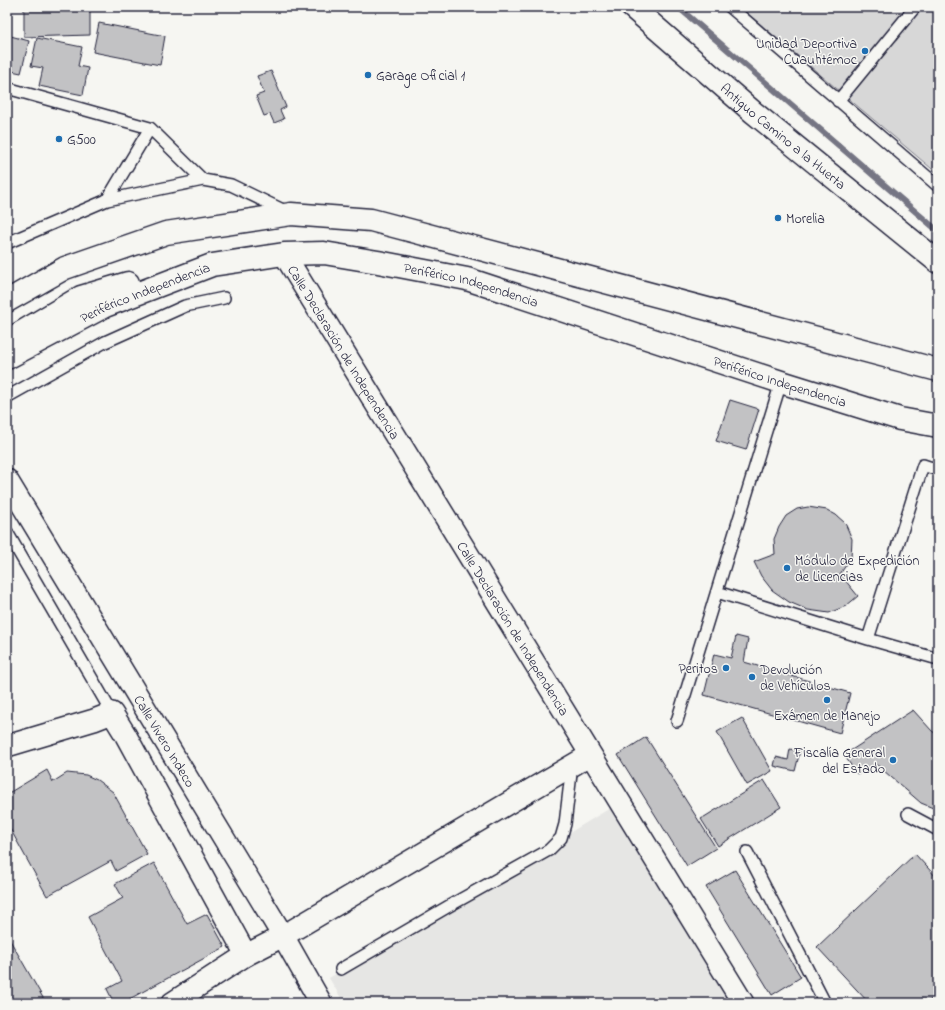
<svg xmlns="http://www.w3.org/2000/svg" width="945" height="1010" viewBox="0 0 945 1010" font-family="'Indie Flower',sans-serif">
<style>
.built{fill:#e6e6e4}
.green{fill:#d7d7d7;stroke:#7c7c89}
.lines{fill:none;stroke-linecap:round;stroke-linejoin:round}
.stream{stroke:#757583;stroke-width:6}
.building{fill:#c2c2c4;stroke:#22223b}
.service-casing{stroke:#22223b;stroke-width:14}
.minor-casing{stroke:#22223b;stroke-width:24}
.tertiary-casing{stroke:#22223b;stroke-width:25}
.trunk-casing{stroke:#22223b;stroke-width:25}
.service{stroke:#f6f6f2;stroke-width:11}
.minor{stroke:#f6f6f2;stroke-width:21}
.tertiary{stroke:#f6f6f2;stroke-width:22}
.trunk{stroke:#f6f6f2;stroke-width:22}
.poi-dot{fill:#1f6fb2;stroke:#f6f6f2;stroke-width:1.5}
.labels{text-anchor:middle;stroke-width:3;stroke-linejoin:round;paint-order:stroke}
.poi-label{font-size:14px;fill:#22223b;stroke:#f6f6f2;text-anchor:start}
.street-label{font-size:14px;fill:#22223b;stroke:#f6f6f2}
</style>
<rect width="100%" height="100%" fill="#f6f6f2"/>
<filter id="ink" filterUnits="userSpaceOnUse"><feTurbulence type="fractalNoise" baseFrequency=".025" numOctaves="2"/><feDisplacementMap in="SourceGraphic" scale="8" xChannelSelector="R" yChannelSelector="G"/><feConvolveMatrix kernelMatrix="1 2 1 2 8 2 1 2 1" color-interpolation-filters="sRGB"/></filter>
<g filter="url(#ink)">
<!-- built -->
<path class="built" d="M617,804l119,199h-392l-15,-25z"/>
<!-- green -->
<path class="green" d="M740,7h198v167z"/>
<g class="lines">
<!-- stream -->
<path class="stream" d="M678,7l260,224"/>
</g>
<!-- building -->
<path class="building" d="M24,7h66v28l-66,2z
M99,23l66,13 -5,29 -67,-13z
M7,35l22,6 -8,32 -14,-3z
M37,38l45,9 -4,19 10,2 -5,27 -44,-9 4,-18 -12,-2z
M271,71l15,36 -6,3 4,9 -10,4 -4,-9 -6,2 -8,-20 8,-3 -7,-17z
M730,400l29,9 -13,41 -30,-9z
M808,507l19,3 9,5 9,8 7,16 -1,19 -11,16 18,22 -12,10 -17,7 -21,-3 -19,-8 -17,-12 -11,-14 -7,-14 21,-8 -1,-15 5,-12 7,-11 11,-7z
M736,636l12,3 -4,23 106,31 -10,40 -136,-38 10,-41 17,4z
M913,710l19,21 6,4v75l-17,-7 -45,-39 -19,10 -13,-19z
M742,718l30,53 -25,14 -30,-53z
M646,737l70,111 -29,18 -69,-111z
M790,749l10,2 -5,20 -21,-5 2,-9 12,3z
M47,770l6,12 14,-9 19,2 11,5 16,12 34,62 -31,17 -5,-10 -64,35 -40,-73v-29z
M764,780l17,27 -63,39 -17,-27z
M915,854l23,25v114l-9,8 2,2h-62l-52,-56z
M154,863l33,61 20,-10 18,33 -103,56h-8l-7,-14 15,-8 -34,-64 35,-19 -8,-14z
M735,870l66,107 -29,18 -66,-108z
M7,935l39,68h-39z"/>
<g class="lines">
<defs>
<path id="service" d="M730,7l208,179
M7,88l143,40 53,52
M838,101l77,-94
M107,200l43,-72
M7,243l100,-43 96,-20 28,5 56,27
M7,397l98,-55 80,-36 39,-8
M7,532l105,181
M717,592l151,47 70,20
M868,639l55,-174 15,5
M677,721l104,-339
M908,814l30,16
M747,852l78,151
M341,969l108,-63 100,-56 12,-12 4,-14 7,-59"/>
<g id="minor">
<path id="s1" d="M284,254l459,749"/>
<path id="s2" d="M7,480l276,456 38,67"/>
<path d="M7,746l87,-26 18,-7 13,21 121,221"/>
<path d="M172,1003l74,-48 37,-19 307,-181"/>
</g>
<g id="tertiary">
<path id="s3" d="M632,7l121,105 185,150"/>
</g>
<g id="trunk">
<path d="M7,301l58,-33 101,-35 125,-19 80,6 567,150"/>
<path d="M7,341l74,-44 47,-14"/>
<path id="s4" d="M7,358l98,-52 107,-41 72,-11 40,-1 54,9 89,17 314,103 119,37 38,7"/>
</g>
</defs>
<!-- service casing -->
<use href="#service" class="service-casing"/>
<!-- minor casing -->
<use href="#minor" class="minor-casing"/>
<!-- tertiary casing -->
<use href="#tertiary" class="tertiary-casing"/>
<!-- trunk casing -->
<use href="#trunk" class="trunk-casing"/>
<!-- service -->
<use href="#service" class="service"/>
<!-- minor -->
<use href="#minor" class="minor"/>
<!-- tertiary -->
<use href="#tertiary" class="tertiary"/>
<!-- trunk -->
<use href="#trunk" class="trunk"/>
</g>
</g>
<!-- markers -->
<g class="poi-dot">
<circle cx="865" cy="51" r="4"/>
<circle cx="368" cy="75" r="4"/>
<circle cx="59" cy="139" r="4"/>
<circle cx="778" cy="218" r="4"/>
<circle cx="787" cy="568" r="4"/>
<circle cx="726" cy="668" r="4"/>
<circle cx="752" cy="677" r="4"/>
<circle cx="827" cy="700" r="4"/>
<circle cx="893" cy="760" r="4"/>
</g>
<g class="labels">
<!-- poi labels -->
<g class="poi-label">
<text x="857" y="48" text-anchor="end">Unidad Deportiva<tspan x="857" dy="16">Cuauhtémoc</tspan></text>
<text x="376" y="80">Garage Oficial 1</text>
<text x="67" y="144">G500</text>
<text x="786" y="223">Morelia</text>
<text x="795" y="565">Módulo de Expedición<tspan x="795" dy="16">de Licencias</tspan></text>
<text x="718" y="673" text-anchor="end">Peritos</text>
<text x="760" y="674">Devolución<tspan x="760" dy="16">de Vehículos</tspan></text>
<text x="827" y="720" text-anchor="middle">Exámen de Manejo</text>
<text x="885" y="757" text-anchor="end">Fiscalía General<tspan x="885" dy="16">del Estado</tspan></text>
</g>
<!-- street labels -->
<g class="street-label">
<text dy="5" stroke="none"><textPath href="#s3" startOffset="199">Antiguo Camino a la Huerta</textPath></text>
<text dy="5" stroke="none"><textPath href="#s4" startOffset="489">Periférico Independencia</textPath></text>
<text dy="5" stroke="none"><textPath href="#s4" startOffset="153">Periférico Independencia</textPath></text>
<text dy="5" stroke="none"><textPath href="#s1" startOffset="115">Calle Declaración de Independencia</textPath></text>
<text dy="5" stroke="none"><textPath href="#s4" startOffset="813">Periférico Independencia</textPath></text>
<text dy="5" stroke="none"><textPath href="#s1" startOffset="439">Calle Declaración de Independencia</textPath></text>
<text dy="5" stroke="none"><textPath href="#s2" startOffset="305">Calle Vivero Indeco</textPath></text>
</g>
</g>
<!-- margin -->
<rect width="945" height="1010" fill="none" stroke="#f6f6f2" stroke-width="24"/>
<rect x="12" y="12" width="921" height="986" fill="none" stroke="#22223b" stroke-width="1.5" filter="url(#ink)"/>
</svg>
